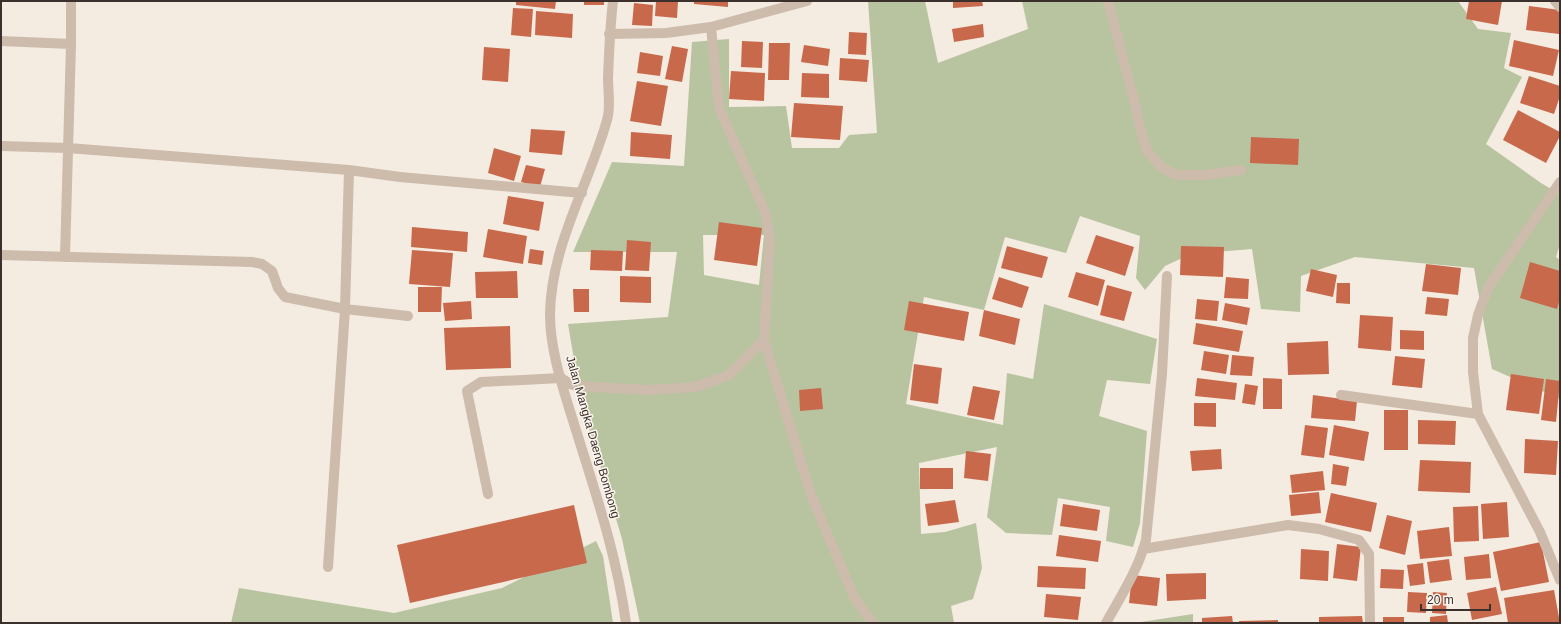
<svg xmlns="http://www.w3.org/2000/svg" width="1561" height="624" viewBox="0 0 1561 624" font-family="Arial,sans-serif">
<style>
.green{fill:#b8c4a0;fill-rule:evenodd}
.building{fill:#c8694b}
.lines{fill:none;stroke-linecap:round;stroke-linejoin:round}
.service{stroke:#cdbbac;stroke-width:10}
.minor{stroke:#cdbbac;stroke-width:10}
.labels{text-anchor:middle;stroke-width:3;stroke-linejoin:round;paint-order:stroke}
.street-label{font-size:12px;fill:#3b302b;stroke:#fbf5ee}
</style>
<rect width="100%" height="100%" fill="#f4ebe1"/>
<!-- green -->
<path class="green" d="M868,1h57l13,62 90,-34 -6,-28h436l20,28 33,4 -7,35 18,9 -36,67 55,39 19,11v50l-4,13 4,3v139l-68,-30 -18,-101 -119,-11 -54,19 -1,36 -39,-3 -9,-60 -61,5 -26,12 -20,24 -9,-12 4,-42 -60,-20 -14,37 -61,-16 -21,73 -60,-13 -18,107 97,21 4,-52 26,6 11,-75 113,35 -7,45 -43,-4 -8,36 48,15 -7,92 -7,24 -27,-6 4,-34 -52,-9 -6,37 -46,-2 -19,-16 10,-70 -78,16 2,71 24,-2 31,-9 6,45 -9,31 -22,7 3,17h-314l-18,-84 -41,-138 -13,-77 100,-7 9,-65h-104l39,-90 72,4 8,-124 37,-3v68l57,-1 6,42h47l10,-13 28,-2zM703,235h61l-5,50 -55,-10z
M596,541l7,15 10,67h-382l8,-35 155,25 108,-25z
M1193,614v9h-58z"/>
<!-- building -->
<path class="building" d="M516,1h40l-1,8 -39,-4z
M584,1h20v4h-20z
M656,1h22l-1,17 -22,-2z
M694,1h34v6l-34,-3z
M953,1h29l1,5 -30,2z
M1469,1h33l-4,24 -32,-6z
M634,3l19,2 -1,21 -20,-1z
M1529,6l31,4 -1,24 -33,-4z
M513,8l20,1 -2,28 -20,-2z
M536,11l37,3 -1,24 -37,-3z
M983,24l1,13 -30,5 -2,-13z
M849,32l18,1 -1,22 -18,-1z
M1514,40l45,10 -6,26 -44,-10z
M742,41l21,1 -1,26 -21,-1z
M769,43h21l-1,37h-21z
M804,45l26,4 -2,17 -27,-4z
M672,46l16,3 -6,33 -17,-3z
M484,47l26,2 -2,33 -26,-2z
M640,52l23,4 -3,20 -23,-3z
M840,58l29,2 -2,22 -28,-2z
M731,71l34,2 -1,28 -35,-2z
M802,73l27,1v24l-28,-1z
M1529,76l31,10v10l-6,18 -34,-11z
M637,81l31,5 -7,40 -31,-5z
M794,103l49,3 -3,34 -49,-3z
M1518,110l42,22v4l-14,27 -43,-23z
M531,129l34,2 -3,24 -33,-3z
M631,132l41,3 -2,24 -40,-3z
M1251,137l48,2 -1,26 -48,-2z
M494,148l27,8 -7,25 -26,-8z
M526,165l19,4 -5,18 -19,-5z
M508,196l36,6 -5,29 -36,-7z
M719,222l43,6 -5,38 -43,-6z
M412,227l56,5 -1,20 -56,-5z
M488,229l39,7 -4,28 -40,-7z
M1096,235l38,12 -9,29 -39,-13z
M627,240l24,2 -2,29 -24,-1z
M1007,246l41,11 -6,21 -41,-10z
M1181,246l43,1 -1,30 -43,-2z
M530,249l14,2 -2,14 -14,-2z
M412,250l41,3 -3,34 -41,-3z
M591,250l32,1 -1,20 -32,-1z
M1530,262l30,9v28l-3,10 -37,-11z
M1426,264l35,4 -3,27 -36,-4z
M1311,269l26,6 -4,22 -27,-6z
M517,271l1,27h-42l-1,-26z
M1076,272l29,8 -7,26 -30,-9z
M620,276l31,1v26l-31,-1z
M999,277l30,10 -7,21 -30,-9z
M1226,277l23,2 -1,20 -24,-1z
M1337,283h13v21l-14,-1z
M1107,285l25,7 -8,29 -24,-6z
M418,287h24l-1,25h-23z
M573,289h16v23h-15z
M1427,297l22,2 -2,17 -22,-2z
M1197,299l22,2 -2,20 -22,-2z
M471,301l1,18 -27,2 -2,-18z
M909,301l60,11 -5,29 -60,-11z
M1225,303l25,5 -3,17 -25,-5z
M984,310l36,9 -5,26 -36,-9z
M1360,315l33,2 -2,34 -33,-3z
M1196,323l47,8 -4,21 -46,-8z
M510,326l1,42 -65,2 -2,-42z
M1400,330l24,1v19l-24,-1z
M1328,341l1,33 -41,1 -1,-32z
M1204,351l25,4 -3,19 -25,-4z
M1232,355l22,2 -2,19 -22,-1z
M1395,356l30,3 -3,29 -30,-3z
M914,364l28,4 -4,36 -28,-4z
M1511,374l33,5 -5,35 -33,-4z
M1197,378l40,5 -2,17 -40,-4z
M1263,378l19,1v30h-19z
M1546,379l14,2 -4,41 -15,-2z
M1245,384l13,2 -3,19 -13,-2z
M973,386l27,5 -6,29 -27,-5z
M821,388l2,21 -23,2 -1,-21z
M1313,395l44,6 -2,20 -44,-3z
M1194,403h22v24l-22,-1z
M1384,410h24v40h-24z
M1418,420l38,1 -1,24 -37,-1z
M1305,425l23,3 -4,30 -23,-3z
M1334,425l35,7 -5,29 -35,-6z
M1525,439l33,2 -2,34 -32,-2z
M1221,449l1,20 -30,2 -2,-20z
M966,451l25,3 -3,27 -24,-3z
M1420,460l51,2 -1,31 -52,-2z
M1333,464l16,3 -3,19 -15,-2z
M920,468h33v21h-33z
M1323,471l2,19 -33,3 -2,-18z
M1319,492l2,21 -30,3 -2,-21z
M1331,493l46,10 -6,29 -46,-10z
M955,500l4,22 -31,4 -3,-22z
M1507,502l2,35 -26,2 -2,-35z
M1063,504l37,6 -3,21 -37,-5z
M574,505l13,58 -177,40 -13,-58z
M1478,506l1,35 -25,1 -1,-35z
M1387,515l25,6 -7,34 -26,-7z
M1449,527l3,29 -32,3 -3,-28z
M1059,535l42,6 -3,21 -42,-6z
M1541,542l8,40 -48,9 -8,-39z
M1337,544l24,3 -4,34 -24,-3z
M1301,549l28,2 -1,30 -28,-2z
M1489,554l2,24 -25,2 -2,-23z
M1449,559l3,21 -22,3 -3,-21z
M1423,563l2,21 -15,2 -3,-21z
M1038,566l48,2 -1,21 -48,-2z
M1381,569l23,1 -1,19 -23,-1z
M1206,573v26l-39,2 -1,-27z
M1132,575l28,3 -3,28 -28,-3z
M1496,587l6,27 -30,6 -5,-27z
M1554,590l6,33h-52l-4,-25z
M1408,592l19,1 -1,20 -19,-1z
M1433,592l14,1 -1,21 -14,-1z
M1046,594l35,3 -3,23 -34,-3z
M1447,615l1,8h-18v-6z
M1232,616l1,7h-31v-5z
M1362,616l1,7h-44v-6z
M1383,617h21v6h-21z
M1278,620v3h-39v-2z"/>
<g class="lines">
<!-- service -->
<path class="service" d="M1108,1l27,103 6,28 6,19 14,16 15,8h29l36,-5
M488,494l-21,-103 14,-9 80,-4 9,6 6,2 72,4 48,-3 33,-12 35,-35"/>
<!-- minor -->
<path class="minor" d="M613,1c-3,26 -4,51 -5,77 0,13 3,30 -1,42 -18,65 -56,125 -57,194 0,38 14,77 25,113 20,64 42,129 51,196
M1555,1l5,6
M711,27l8,81 46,104 5,28 -6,100 47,155 43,102 19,26
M609,34l57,-1 45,-6 96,-26
M1,41l70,3
M1,146l67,2 281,22
M1560,182l-72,106 -10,27 -5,23v34l5,42 62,118 20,48
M1,255l251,7 10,2 10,7 6,17 7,9 60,12 -17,258
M65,257l6,-213v-43
M408,316l-63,-7 4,-139 51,7 182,16
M1341,395l137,19
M1143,549l145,-24 31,4 40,11 10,14 1,69
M1106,623c15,-27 32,-53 40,-83l16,-166 5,-98"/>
</g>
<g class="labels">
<!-- street labels -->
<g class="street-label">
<text transform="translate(593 437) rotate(74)" y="4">Jalan Mangka Daeng Bombong</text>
</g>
</g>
<!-- border -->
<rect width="1561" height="624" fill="none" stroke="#3b302b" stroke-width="4"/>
<!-- scale -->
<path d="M1421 604v6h69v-6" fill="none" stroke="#3b302b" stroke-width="2"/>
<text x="1427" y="604" font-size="12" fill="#3b302b" stroke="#fbf5ee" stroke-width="3" paint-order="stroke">20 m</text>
</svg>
